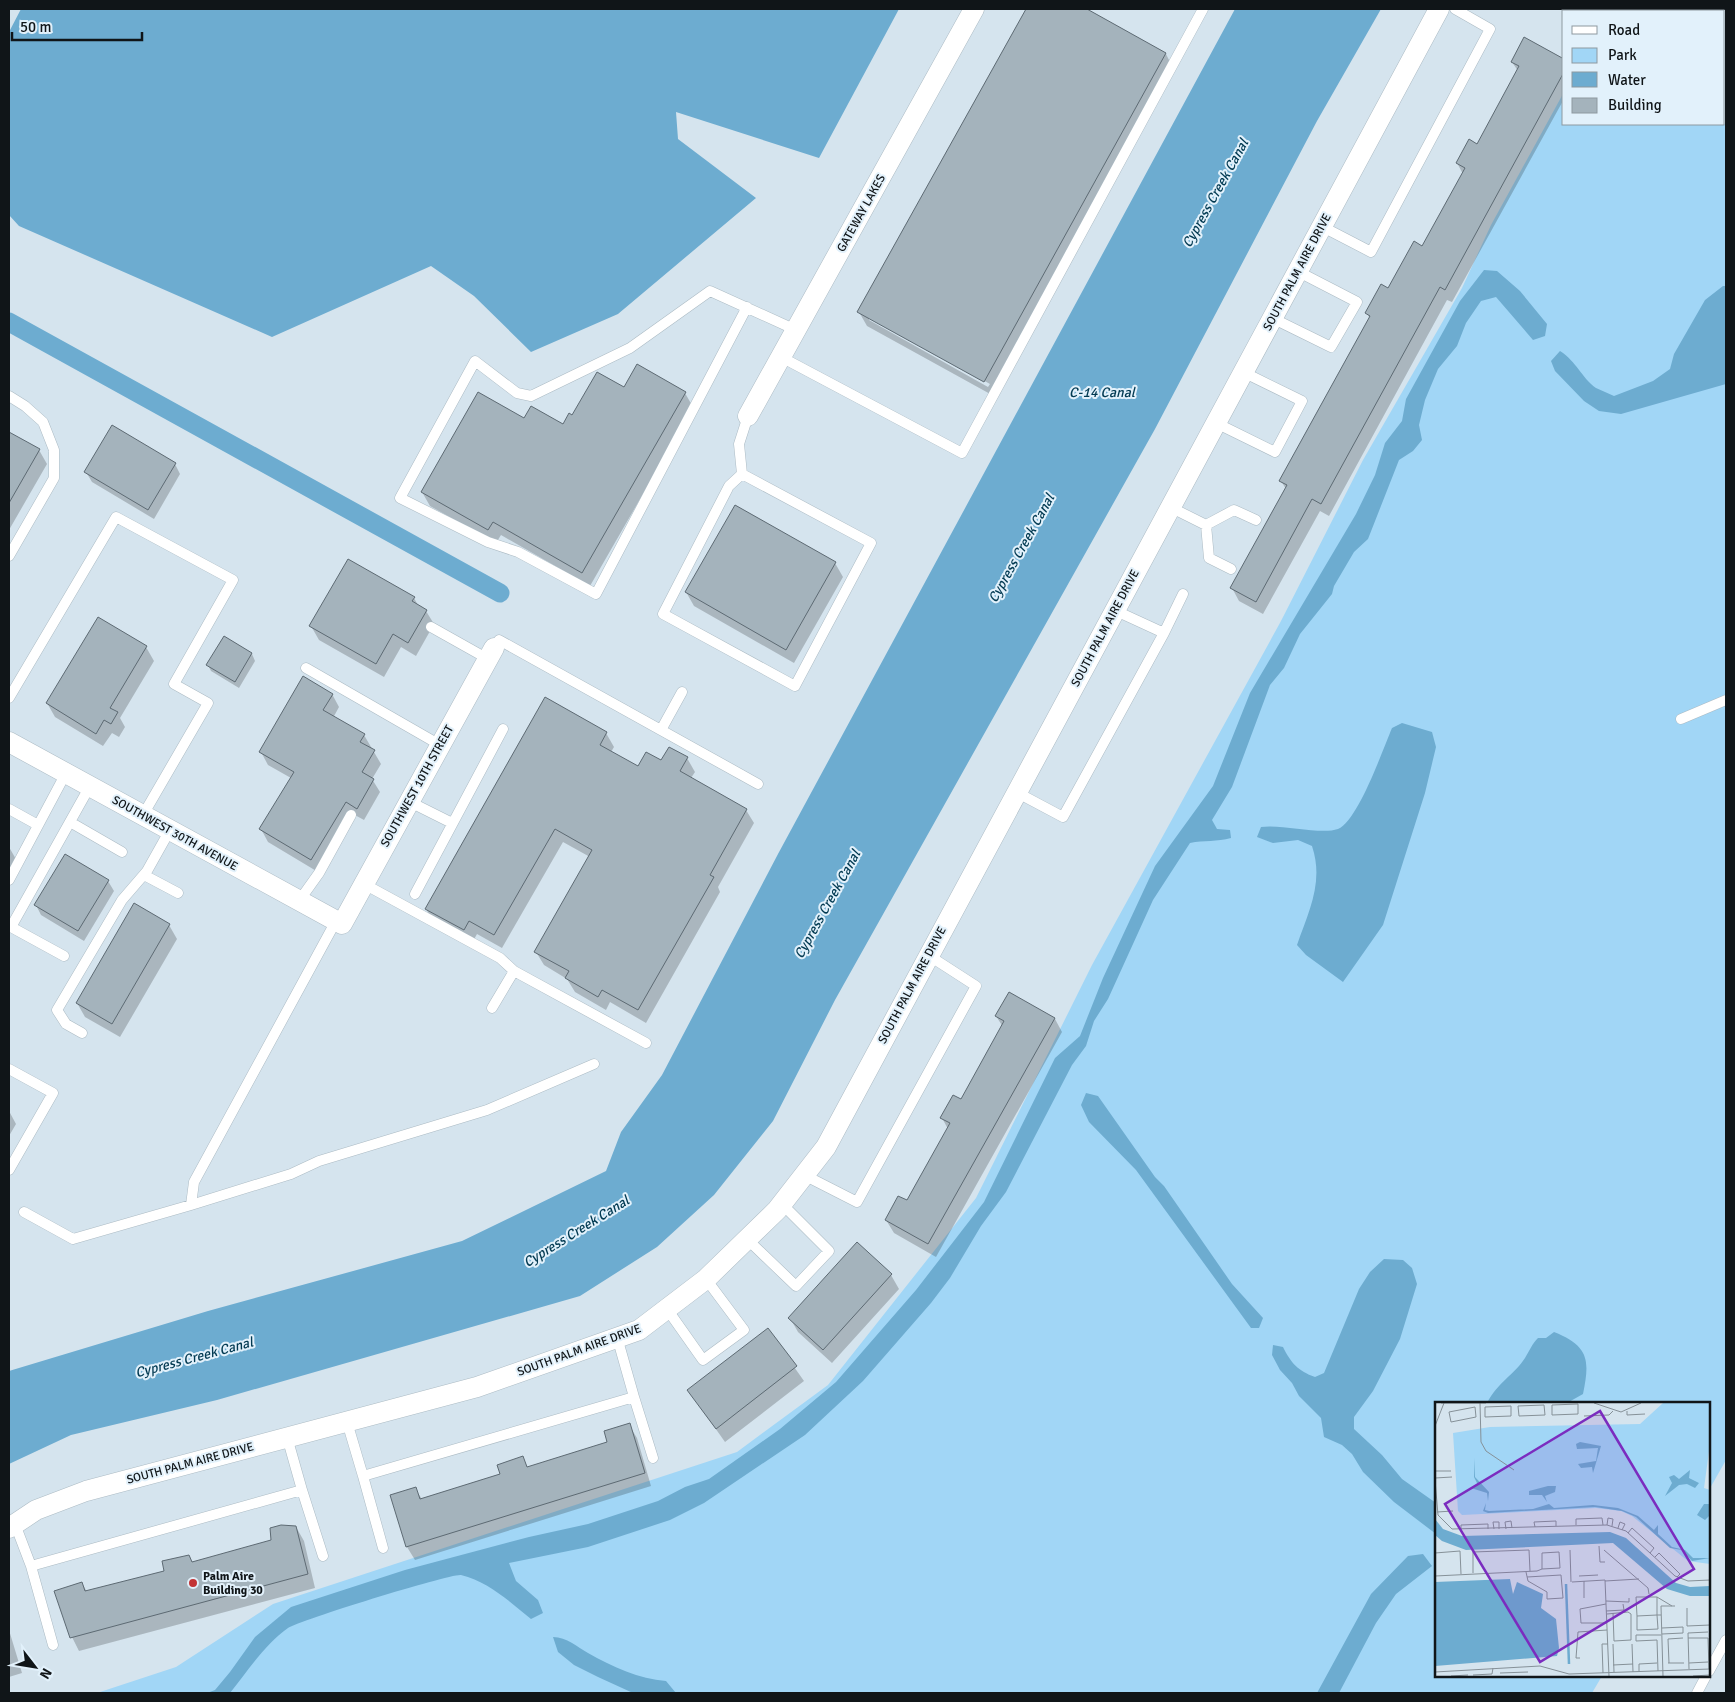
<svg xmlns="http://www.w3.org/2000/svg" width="1735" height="1702" viewBox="0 0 1735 1702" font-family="Signika,sans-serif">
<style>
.green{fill:#a1d6f6}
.water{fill:#6dacd0}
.shadow{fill:#0003;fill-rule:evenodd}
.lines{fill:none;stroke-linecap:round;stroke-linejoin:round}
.canal{stroke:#6dacd0;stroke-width:19}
.building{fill:#a4b3bc;stroke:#5d6a73}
.lane-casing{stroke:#acbbc4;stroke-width:11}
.street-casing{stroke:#acbbc4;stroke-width:21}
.lane{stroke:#fff;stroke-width:10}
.street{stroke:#fff;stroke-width:20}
.poi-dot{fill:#c33435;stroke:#e2f1fb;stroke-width:2}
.labels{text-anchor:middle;stroke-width:4;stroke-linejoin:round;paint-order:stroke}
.street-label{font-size:12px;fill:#101518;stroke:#e2f1fb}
.poi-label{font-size:12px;font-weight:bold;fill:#101518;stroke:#e2f1fb;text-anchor:start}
.water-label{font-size:14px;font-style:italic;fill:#023a52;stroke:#e2f1fb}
.inset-river{fill:none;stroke:#6dacd0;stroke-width:2.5}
.inset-road{fill:none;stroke:#869198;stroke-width:1}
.view{fill:#7b2cbf;fill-opacity:0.15;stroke:#7b2cbf;stroke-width:2.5}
.inset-edge{fill:none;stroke:#101518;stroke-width:2.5}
</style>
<rect width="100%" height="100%" fill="#d5e4ee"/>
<!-- green -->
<path class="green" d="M1564,92v32h162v1336l-17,30v-87h-273v273h166l-10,17h-1495l79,-26 97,-63 464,-152 91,-67 148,-187 116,-233 189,-344 82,-161 99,-172 29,-63z"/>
<!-- water -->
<path class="water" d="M21,9h878l-80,149 -143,-46 2,27 78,59 -138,116 -87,38 -57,-56 -43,-30 -159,71 -253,-111 -10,-11v-183z
M1235,9h146l-64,112 -162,308 -320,571 -62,121 -59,74 -57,52 -77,49 -363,104 -146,35 -62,29v-93l199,-60 254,-70 144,-70 15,-39 41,-57 116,-221z
M1484,270l13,1 23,20 27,33 -2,12 -12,4 -37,-43 -15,4 -15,22 -9,23 -19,23 -13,31 -6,25 3,15 -9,11 -14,9 -31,79 -14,13 -20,34 -2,8 -32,40 -16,34 -14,17 -38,102 -20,33 5,9 13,1 1,8c-14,4 -27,2 -41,5l-37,57 -45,99 -14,22 -8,25 -14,19 -66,127 -25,34 -31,52 -19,25 -68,78 -58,54 -101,68 -34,17 -82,27 -79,16 7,18 22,19 5,13 -12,6c-21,-17 -42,-37 -70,-44 -9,-2 -161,45 -173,53 -23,16 -41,44 -58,65h-23l8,-3 15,-18 25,-35 36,-30 114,-37 124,-33 59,-13 70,-23 27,-14 24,-8 71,-50 56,-47 80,-92 68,-88 71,-144 25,-22 23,-58 52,-112 58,-80 37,-93 106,-179 19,-39 10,-32 17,-22 4,-22 54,-98z
M1723,286h3v98l-105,30 -22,-3 -15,-10 -29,-30 -4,-10 9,-10c17,11 21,26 36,37 6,3 12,5 18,8l39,-15 17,-12 4,-15 31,-54z
M1402,723l30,9 4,15 -11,46 -42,132 -40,57 -37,-27 -9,-10c12,-34 27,-63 15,-99l-14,-6 -25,3 -16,-6 4,-10c21,-3 60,8 77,2 20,-8 45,-80 54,-101z
M1086,1093l12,3 57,81 9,9 68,98 31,34 -4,10h-8l-115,-158 -47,-48 -8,-17z
M1384,1259l19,1 9,8 5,16 -17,55 -27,52 -19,26v12l28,26 20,24 34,24v31l-42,-32 -31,-30 -11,-18 -10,-9 -18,-8 -3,-19 -22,-22 -7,-13 -12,-13 -8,-15 1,-10 10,2c8,16 15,24 32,30l9,-4 35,-84 11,-17z
M1554,1332c35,14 36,28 29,62l-16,9h-80c11,-21 27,-28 38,-45 5,-8 7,-14 13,-20h8z
M1423,1554l9,12 -36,28 -20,29 -37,70h-22l54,-99 37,-38z
M553,1637c14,0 24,10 35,16 25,14 51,26 78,28l10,12h-43l-35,-16 -24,-12 -16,-13z"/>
<!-- shadow -->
<path class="shadow" d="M1027,9h57l82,45 7,14 -181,327 -125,-69 -8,-14zM869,317l121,67 -2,3 -119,-67z
M1564,61v38l-112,203 -5,-2 -118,216 -9,-5 -57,103 -24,-13 -7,-13 54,-99 -5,-8 89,-162 -3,-6 56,-66 40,-73 -6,-11 20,-17 41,-75 -6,-9z
M624,388l61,5 8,14 -103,179 -89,-51 -5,8 -66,-37 -8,-14 103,-72 38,5 10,-9z
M9,433l30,17 8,14 -38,66z
M175,464l5,10 -26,45 -62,-37 -6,-10z
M736,506l99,57 8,14 -49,86 -100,-57 -8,-14z
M414,598l5,9 7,4 8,13 -18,32 -15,-9 -17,30 -65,-37 -8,-14z
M99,619l47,28 8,14 -34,57 5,9 -6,10 -7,-4 -9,13 -48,-29 -8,-14z
M224,638l28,16 3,7 -16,27 -28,-17 -3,-6z
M332,694l7,13 -6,11 31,17 17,29 -9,15 8,13 -16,28 -11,-6 -35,58 -50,-30 -7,-13 30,-51 -23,-13 -7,-13z
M606,733l8,14 -3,5 27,16 49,-10 8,14 -4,6 55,32 8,13 -36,64 2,5 -74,131 -36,-21 -4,8 -31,-18 -8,-13 -23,-14 -8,-13 54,-95 -27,-15 -61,106 -25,-14 -5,9 -38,-21 -8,-13z
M9,847l8,14 -8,13z
M108,881l6,10 -30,50 -43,-26 -5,-10z
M169,925l8,14 -57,98 -35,-20 -8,-14z
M1009,993l46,26 7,13 -126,225 -42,-24 -8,-13 21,-18 41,-73 -6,-11 19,-17 42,-74 -7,-11z
M9,1111l7,13 -7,12z
M891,1275l8,14 -67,74 -34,-31 -8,-14z
M768,1330l36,51 -79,61 -36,-51z
M629,1425l8,13 14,48 -236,74 -8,-13 -15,-51 23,-7 7,10 80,-25 21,-16 5,10 81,-25z
M296,1527l8,14 11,47 -236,63 -7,-14 10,-54 5,9 79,-20 23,-16 4,7 80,-22z
M9,1630l13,43 -13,4z"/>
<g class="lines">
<!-- canal -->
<path class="canal" d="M9,322l491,271"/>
</g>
<!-- building -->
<path class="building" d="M1026,9h61l79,44 -182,329 -127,-70z
M1524,37l40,22v13l-119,218 -5,-3 -119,217 -9,-5 -56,103 -26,-14 57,-103 -8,-4 91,-165 -5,-3 16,-29 7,4 26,-47 8,5 43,-78 -9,-5 13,-24 8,5 42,-78 -8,-4z
M637,364l49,28 -104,181 -89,-51 -5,8 -67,-38 57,-100 46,26 7,-12 32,18 6,-11 3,2 25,-43 27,15z
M112,425l64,38 -28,47 -64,-38z
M9,432l31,17 -31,54z
M735,505l101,57 -50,88 -101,-58z
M348,559l67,38 -3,4 15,9 -19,33 -15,-9 -17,30 -67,-38z
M98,617l49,29 -37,62 8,4 -7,12 -7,-4 -8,14 -50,-31z
M224,636l28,17 -17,29 -29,-17z
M303,676l30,18 -10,16 42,24 -5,8 15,8 -13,22 12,7 -17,30 -11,-7 -35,58 -52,-31 35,-57 -35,-20z
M545,697l62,35 -7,13 38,21 8,-14 15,8 8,-13 19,10 -8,14 67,38 -37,66 4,2 -76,133 -36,-20 -4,7 -33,-19 4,-7 -35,-19 58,-102 -37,-21 -61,106 -25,-14 -5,9 -39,-21z
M65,854l44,26 -31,51 -44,-26z
M134,903l36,21 -58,100 -36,-21z
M1009,992l46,26 -127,226 -43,-24 13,-24 9,4 43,-77 -10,-5 13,-23 8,4 43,-78 -9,-5z
M857,1242l35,32 -69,76 -35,-32z
M768,1328l29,38 -81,63 -29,-39z
M630,1423l15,50 -239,74 -16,-52 26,-8 4,12 80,-25 -3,-9 26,-9 4,11 80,-25 -3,-11z
M281,1525l15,1 12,48 -238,64 -16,-47 28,-9 3,9 79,-20 -2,-10 27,-6 3,7 79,-22 -1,-12z"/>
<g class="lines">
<defs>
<path id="lane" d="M1649,11l2,-2
M1321,226l50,26 119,-223 -35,-20
M747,307l-151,287 -78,-42 -30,-10 -88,-44 75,-137 42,32 14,3 99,-48 80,-57 86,39
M1272,318l59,29 26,-45 -60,-31
M781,357l181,96 241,-444
M9,396l16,10 18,16 11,28v28l-45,78
M1216,423l59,29 27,-51 -59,-29
M742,474l-13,12 -66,128 132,72 76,-143 -129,-69 -3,-30 9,-28
M1170,507l36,18 28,-15 22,10
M1206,525l3,33 22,11
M431,627l57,32
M1164,633l19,-39
M499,640l259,144
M306,668l134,77
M9,698l107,-181 117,63 -59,104 34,19 -65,112
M1681,719l45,-19
M661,730l21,-38
M1016,792l47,25 101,-184 -50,-23
M408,801l44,22
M9,809l29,16
M70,822l52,30
M144,875l34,18
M9,880l57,-107
M364,884l136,74 14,13
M415,894l88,-165
M299,901l20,-28 32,-58
M64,956l-53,-29 79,-141
M492,1008l22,-37 132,72
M82,1033l-16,-9 -9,-14 65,-110 25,-29 23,-41
M9,1069l44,24 -44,77
M804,1175l53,27 119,-216 -48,-31
M191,1205l3,-23 142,-261
M24,1212l49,27 118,-34 100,-31 28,-13 168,-51 107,-46
M747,1239l49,47 33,-35 -47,-47
M667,1309l36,51 41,-30 -38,-51
M634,1397l19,61
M347,1422l16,54 271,-79 -17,-60
M363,1476l20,72
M302,1490l21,66
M15,1524l16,42 271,-76 -15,-53
M31,1566l22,79
M1709,1671l17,-31
M1697,1693l9,-17"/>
<path id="street" d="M748,416l226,-407
M9,742l333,182 152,-276
M9,1528l27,-18 50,-19 391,-104 162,-57 67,-51 71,-69 49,-63 613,-1138"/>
</defs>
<!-- lane casing -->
<use href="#lane" class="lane-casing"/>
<!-- street casing -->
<use href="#street" class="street-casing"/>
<!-- lane -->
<use href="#lane" class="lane"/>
<!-- street -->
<use href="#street" class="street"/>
</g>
<!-- markers -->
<circle class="poi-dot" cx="193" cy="1583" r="5"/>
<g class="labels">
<!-- street labels -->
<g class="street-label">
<text transform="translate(861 213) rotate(-61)" y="4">GATEWAY LAKES</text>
<text transform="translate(1297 272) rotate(-62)" y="4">SOUTH PALM AIRE DRIVE</text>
<text transform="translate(1105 628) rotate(-62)" y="4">SOUTH PALM AIRE DRIVE</text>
<text transform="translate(417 786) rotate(-61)" y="4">SOUTHWEST 10TH STREET</text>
<text transform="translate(175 833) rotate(29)" y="4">SOUTHWEST 30TH AVENUE</text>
<text transform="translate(912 985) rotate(-62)" y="4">SOUTH PALM AIRE DRIVE</text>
<text transform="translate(579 1350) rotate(-20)" y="4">SOUTH PALM AIRE DRIVE</text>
<text transform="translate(190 1463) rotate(-15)" y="4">SOUTH PALM AIRE DRIVE</text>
</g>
<!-- poi labels -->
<g class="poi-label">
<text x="203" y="1580">Palm Aire<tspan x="203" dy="14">Building 30</tspan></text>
</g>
<!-- water labels -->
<g class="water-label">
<text transform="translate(1215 193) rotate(-61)" y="5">Cypress Creek Canal</text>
<text x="1102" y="397">C-14 Canal</text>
<text transform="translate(1021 548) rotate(-61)" y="5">Cypress Creek Canal</text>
<text transform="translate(827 904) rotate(-61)" y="5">Cypress Creek Canal</text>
<text transform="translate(576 1231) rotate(-32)" y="5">Cypress Creek Canal</text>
<text transform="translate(194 1357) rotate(-15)" y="5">Cypress Creek Canal</text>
</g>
</g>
<!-- overview -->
<g transform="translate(1435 1402)">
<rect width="275" height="275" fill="#d5e4ee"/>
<path d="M228,1h47v41l-6,44 6,2v74l-22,-3 -56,-45 -11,-5 -25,-3 -134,7 -4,-4 -5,-78 37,-6 150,-3z" fill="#a1d6f6"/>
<path d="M145,40l21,4 -8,27 -1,-6 -11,1 -3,-4 18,-3 2,-13 -21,1 -1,-5zM40,56v19l14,15 -1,9 -1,-8 -16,-5 7,-3 -4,-8zM255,68l-1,8 10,5 -4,5 -8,-4 -8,1 -14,11 7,-13 -3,-6 5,-2 5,4zM113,84h8l-1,6 -10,4 2,6 -5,-7h-13v-4zM51,101l-1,7 4,1 44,-2 16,-5 5,4 39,-3 25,3 20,8 16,14 4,-5v9l14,13 13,3 8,8h17l-18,3 -10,-11 -12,-2 -34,-31 -14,-6 -27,-4 -107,6 -5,-2zM269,102h6v11l-5,5 -8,-5zM0,117l8,10 19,7 148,-4 16,6 50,45 14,4 20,-1v10h-20l-23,-7 -54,-46 -147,7 -24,-9 -7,-6zM75,177l3,15 4,-12 26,12 -2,14 15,11 3,29 -2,8 -122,10v-84z" fill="#6dacd0"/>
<path class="inset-river" d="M131,182l3,80"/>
<path class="inset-road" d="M6,1h45M45,1l1,39 5,9 28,19M159,1l27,9 20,-9M143,2v10l-26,1v-10zM109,3l1,10 -26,1 -1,-10zM76,4v10l-26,1v-10zM40,5l1,10 -25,5 -2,-10zM192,9v4l18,-1M149,14l25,-1 4,-4M0,24l9,-23M0,69h16M0,76l17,-1M0,78l3,35 14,14 155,-4 19,6 49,45 13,5 22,-1M2,110l16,-1M141,123v-6l26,-1 1,7M172,123l1,-7 5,1 -1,7M100,125l-1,-5 22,-1v5M183,126l2,-6 5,2 -3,6M59,127l-1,-7h6v7M71,127l-1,-7 6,-1 1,7M26,129v-6l27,-1v5M193,131l4,-5 22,20 -4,5M164,144l1,16h5M135,148l1,32M169,148l44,38 1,6M0,151l25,-2 1,23M220,155l4,-4 21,21 -3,3M91,170l2,9 19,11v7l16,-1 -2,-23 -34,2M38,171v-21l56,-2 1,21M0,174l102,-5 5,-2v-16l17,-1 1,16 -18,1M144,174l19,-1M149,179v17M170,179l34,-2M137,180l33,-2 4,96M222,195l15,9M171,199l23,1v-4M171,202l-26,5 1,14h26M252,206v18l23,-1M171,209l18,-1 -1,-6M172,212l21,-2 3,2v26l-17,1 -1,-28M202,214l-1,-19h21v18l1,14 -21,1v-14l20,-1h4M227,226l21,-1v6l-21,1M253,236h20l1,31M222,238l-21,1v-6h25M222,238l1,31M178,242l1,28M197,242l1,28M145,256h-4l2,-26 29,-2M233,261h16M234,261l-1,-24 15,-1M254,261l19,-1M178,263l20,-1M254,267l-1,-36 20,-1M204,269v-7l18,-1M0,270l105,-6 29,8 141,-5M65,271l28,-1M168,271l-1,-29h6M38,273l19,-1 1,-6M16,274l17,-1M228,274l-2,-70h14M258,274l17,-1"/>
<path class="view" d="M165,9l94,158 -154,93 -95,-158z"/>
<rect width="275" height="275" class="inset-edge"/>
</g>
<!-- border -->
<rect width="1735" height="1702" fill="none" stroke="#101518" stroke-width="20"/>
<!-- legend -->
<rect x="1562" y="10" width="162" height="115" fill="#e2f1fb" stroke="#8e99a0"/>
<rect x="1572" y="26" width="25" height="8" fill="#ffffff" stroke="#8e99a0"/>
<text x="1608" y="35" font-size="15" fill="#101518">Road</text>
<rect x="1572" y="48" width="25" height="15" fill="#a1d6f6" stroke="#8e99a0"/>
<text x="1608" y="60" font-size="15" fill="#101518">Park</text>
<rect x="1572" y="72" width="25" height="15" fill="#6dacd0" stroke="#8e99a0"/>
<text x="1608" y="85" font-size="15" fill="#101518">Water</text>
<rect x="1572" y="98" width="25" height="15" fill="#a4b3bc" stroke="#8e99a0"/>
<text x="1608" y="110" font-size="15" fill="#101518">Building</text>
<!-- north arrow -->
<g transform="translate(35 1667) rotate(121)" stroke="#e2f1fb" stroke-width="4" paint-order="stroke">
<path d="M0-4L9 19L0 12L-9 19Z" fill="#101518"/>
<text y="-8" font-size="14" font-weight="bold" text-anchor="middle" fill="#101518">N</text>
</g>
<!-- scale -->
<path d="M12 32v8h130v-8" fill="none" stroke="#101518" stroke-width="2.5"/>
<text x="20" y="32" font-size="15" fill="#101518" stroke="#e2f1fb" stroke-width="4" paint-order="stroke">50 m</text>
</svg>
